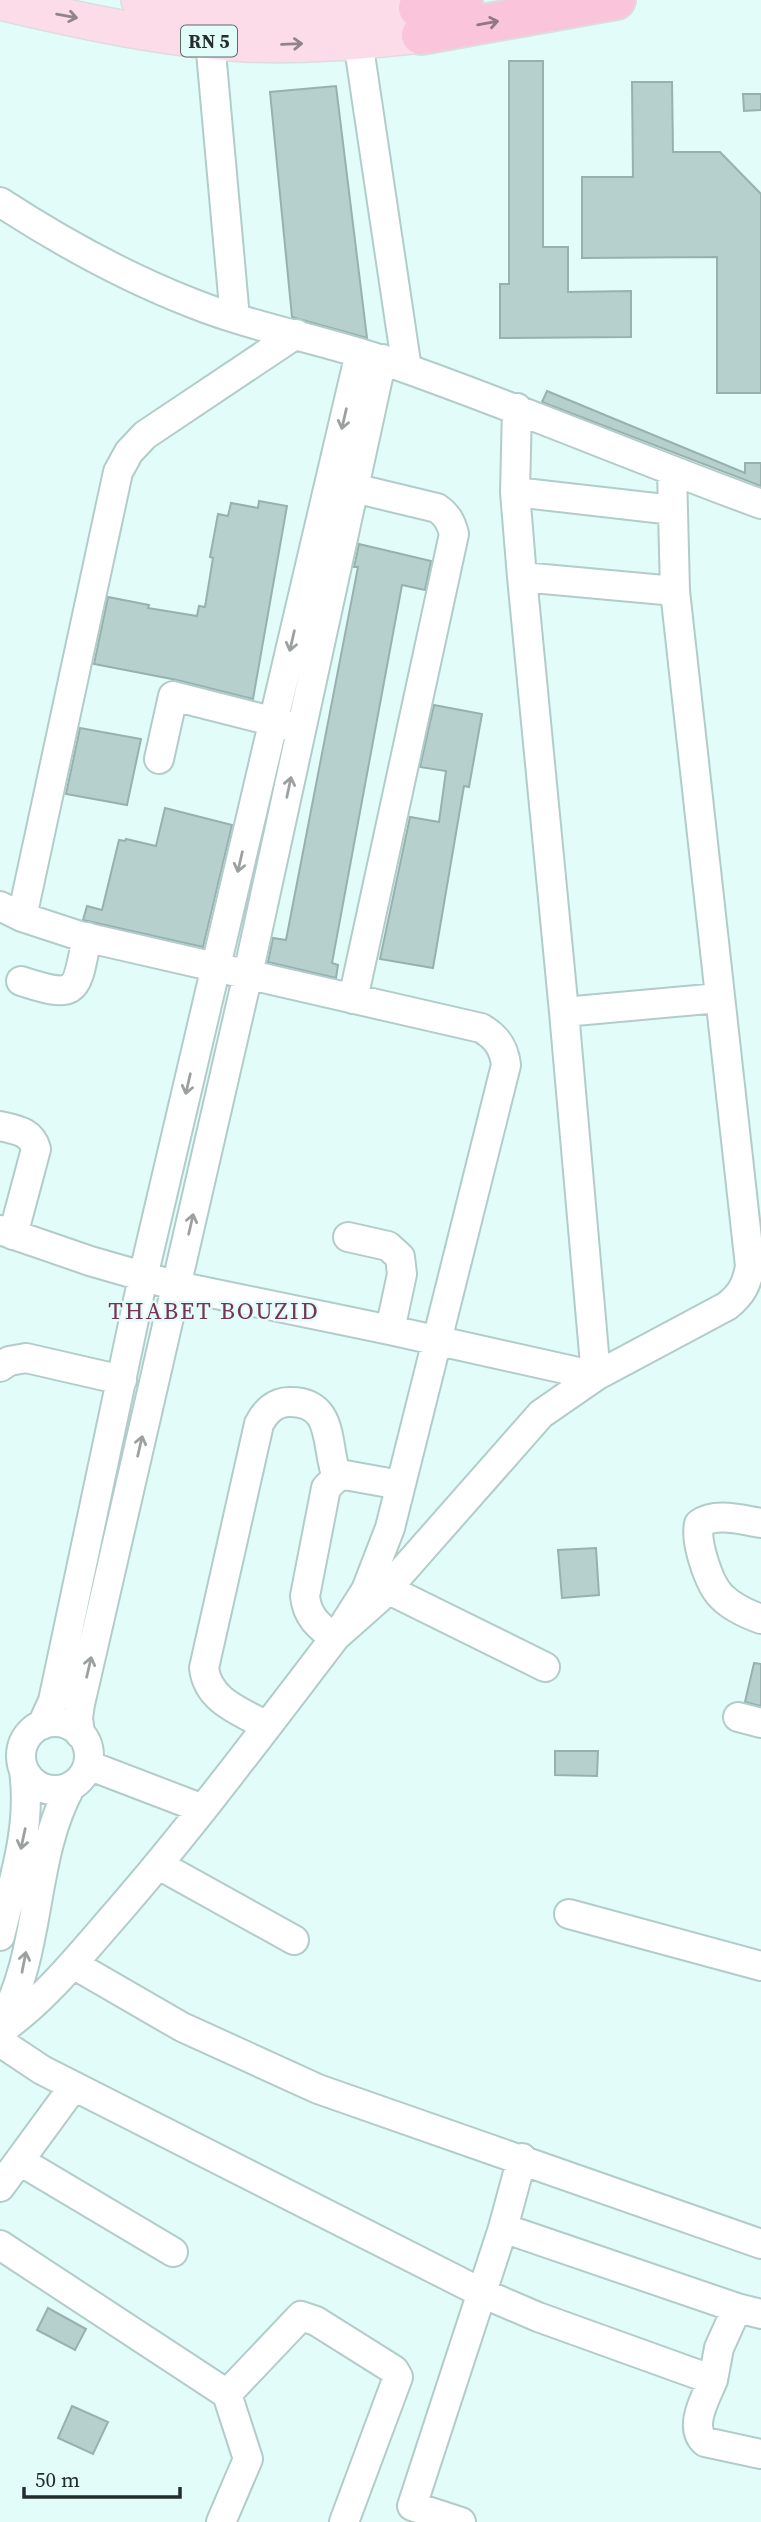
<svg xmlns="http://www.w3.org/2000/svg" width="761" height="2522" viewBox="0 0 761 2522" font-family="'Source Serif 4',serif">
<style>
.building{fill:#b6d0ce;stroke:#98b1af;stroke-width:2}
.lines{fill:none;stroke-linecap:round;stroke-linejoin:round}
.minor-casing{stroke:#b2ccca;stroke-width:32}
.major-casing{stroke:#dcdddd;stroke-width:38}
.highway-casing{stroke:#dcdddd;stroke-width:42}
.minor{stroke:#fff;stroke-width:28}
.major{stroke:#fcdce9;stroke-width:35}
.highway{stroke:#fac4db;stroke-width:38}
.oneway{stroke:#8f848a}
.oneway2{stroke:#8e7884}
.oneway3{stroke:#9ca0a0}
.labels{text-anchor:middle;stroke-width:5;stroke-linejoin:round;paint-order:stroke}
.shield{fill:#e1fcf9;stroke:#5b6b6a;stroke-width:2}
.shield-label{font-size:19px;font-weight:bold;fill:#222d2c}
.quarter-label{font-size:24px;letter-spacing:2px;fill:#763555;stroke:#e1fcf9}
</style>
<rect width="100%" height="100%" fill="#e1fcf9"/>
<!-- building -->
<path class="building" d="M509,61h34v186h25v45l63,-1v46l-131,1v-54h9z
M632,82h40l1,70h47l41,42v199h-44v-136l-135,1v-81h51z
M336,86l31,252 -75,-21 -22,-225z
M743,94h18v16l-17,1z
M547,391l198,82v-10h16v23l-219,-84z
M259,501l28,5 -34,193 -76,-19 -83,-16 14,-67 41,8 -1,3 49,8 2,-10 6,1 8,-49 -3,-1 8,-43 10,2 3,-13 27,5z
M359,544l72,17 -6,29 -23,-5 -70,378 6,2 -2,13 -68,-16 5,-24 13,2 72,-373h-4z
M434,705l48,9 -13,73 -5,-1 -31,182 -53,-9 30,-142 29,5 7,-51 -26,-4z
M80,728l61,11 -14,66 -61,-11z
M165,808l67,17 -29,122 -120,-27 4,-14 15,4 17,-70 6,1 1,-2 30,7z
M596,1548l3,47 -37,3 -4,-48z
M754,1663l7,1v42l-16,-4z
M555,1751h43l-1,25 -42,-1z
M48,2308l38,21 -11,21 -38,-20z
M72,2406l36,16 -15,32 -35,-16z"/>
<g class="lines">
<defs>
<path id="minor" d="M210,41l25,277
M358,41l49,328
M0,202c60,39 125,75 192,101 62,25 129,36 193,58 127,44 250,97 376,143
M515,492l158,18
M522,577l153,14
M159,759l14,-63 118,30
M0,906l22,11 58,19 401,92c16,9 23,20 25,37l-116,463 -24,62 -26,41c-73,95 -145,192 -224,283 -36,41 -71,86 -116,117
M22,917l96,-445 11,-20 16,-17 151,-101
M21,981c58,19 55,11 66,-44
M353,999l101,-465c-3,-12 -7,-19 -17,-26l-83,-20
M564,1012l155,-14
M0,1126c16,4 31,5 36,23l-23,86
M0,1230l90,31 87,25 213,44 206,46 -32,-364 -42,-435 -7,-85 2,-84
M348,1237l40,9 12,11 2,17 -12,56
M0,1367l9,-6 17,-3 96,22
M400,1485l-55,-10 -8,2 -11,11 -21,108c2,21 14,30 29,42l44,-39 163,-185 55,-38 131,-70c15,-12 20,-22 23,-40l-75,-675 -3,-119
M761,1523c-20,-3 -45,-11 -62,1 -4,18 10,61 23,73 11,11 25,17 39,22
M373,1582l172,85
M738,1717l23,6
M21 1756a34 34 0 1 1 68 0a34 34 0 1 1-68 0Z
M42,1725l11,-24 90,-424 217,-924
M267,1726c-27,-15 -59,-25 -63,-58l55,-244c6,-12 16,-22 30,-22 47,-1 36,45 48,75
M80,1734l-2,-16 2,-14 168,-730 134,-615
M88,1765l115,44
M159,1865l135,75
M569,1914l192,52
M0,1936c13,-54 32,-108 24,-165
M73,1964l109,63 136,62 443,155
M0,2025c43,-72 30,-165 71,-239
M0,2042l42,28 440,223 56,24 175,63 6,-32 18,-40 24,6
M522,2158l-19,70 234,80
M20,2161l153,91
M0,2187l74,-101
M0,2245l227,149
M713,2380c-7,17 -25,47 -8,62l56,12
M221,2522l27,-63 -21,-65 74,-78 15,5 78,49 4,7 -54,145
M461,2522l-49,-16 91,-278"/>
<path id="major" d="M139,0c97,16 182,18 279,8
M0,2c80,19 164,37 246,42 58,3 117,-3 175,-9"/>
<path id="highway" d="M418,8l45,-8
M421,35l195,-35"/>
</defs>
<!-- minor casing -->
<use href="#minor" class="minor-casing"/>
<!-- major casing -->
<use href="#major" class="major-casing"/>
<!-- highway casing -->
<use href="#highway" class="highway-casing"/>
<!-- minor -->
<use href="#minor" class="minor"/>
<!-- major -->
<use href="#major" class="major"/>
<!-- highway -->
<use href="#highway" class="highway"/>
</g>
<!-- one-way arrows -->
<defs><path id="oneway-shaft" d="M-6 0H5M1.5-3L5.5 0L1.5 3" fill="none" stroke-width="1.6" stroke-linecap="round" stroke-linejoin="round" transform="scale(1.75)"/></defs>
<g class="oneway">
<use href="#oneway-shaft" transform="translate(67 16) rotate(10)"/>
<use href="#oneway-shaft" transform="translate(292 44) rotate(-2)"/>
</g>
<use class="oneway2" href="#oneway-shaft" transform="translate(488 23) rotate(-10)"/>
<g class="oneway3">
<use href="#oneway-shaft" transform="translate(344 419) rotate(103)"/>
<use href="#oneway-shaft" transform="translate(292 641) rotate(103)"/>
<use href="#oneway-shaft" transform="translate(289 787) rotate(-78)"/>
<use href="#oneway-shaft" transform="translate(240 862) rotate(103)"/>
<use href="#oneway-shaft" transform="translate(188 1084) rotate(103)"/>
<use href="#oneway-shaft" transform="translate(191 1224) rotate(-77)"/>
<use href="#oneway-shaft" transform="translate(140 1446) rotate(-77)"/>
<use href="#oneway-shaft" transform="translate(89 1667) rotate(-77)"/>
<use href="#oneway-shaft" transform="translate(23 1839) rotate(102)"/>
<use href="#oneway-shaft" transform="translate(24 1962) rotate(-79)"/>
</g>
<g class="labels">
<!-- shield labels -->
<rect class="shield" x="181" y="25.5" width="56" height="31" rx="5"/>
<g class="shield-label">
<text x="209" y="48">RN 5</text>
</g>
<!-- quarter labels -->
<g class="quarter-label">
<text x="214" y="1319">THABET BOUZID</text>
</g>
</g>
<!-- scale -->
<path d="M24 2487v10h156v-10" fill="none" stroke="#222d2c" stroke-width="3.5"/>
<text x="35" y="2487" font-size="21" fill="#222d2c" stroke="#e1fcf9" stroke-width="5" paint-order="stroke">50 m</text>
</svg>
